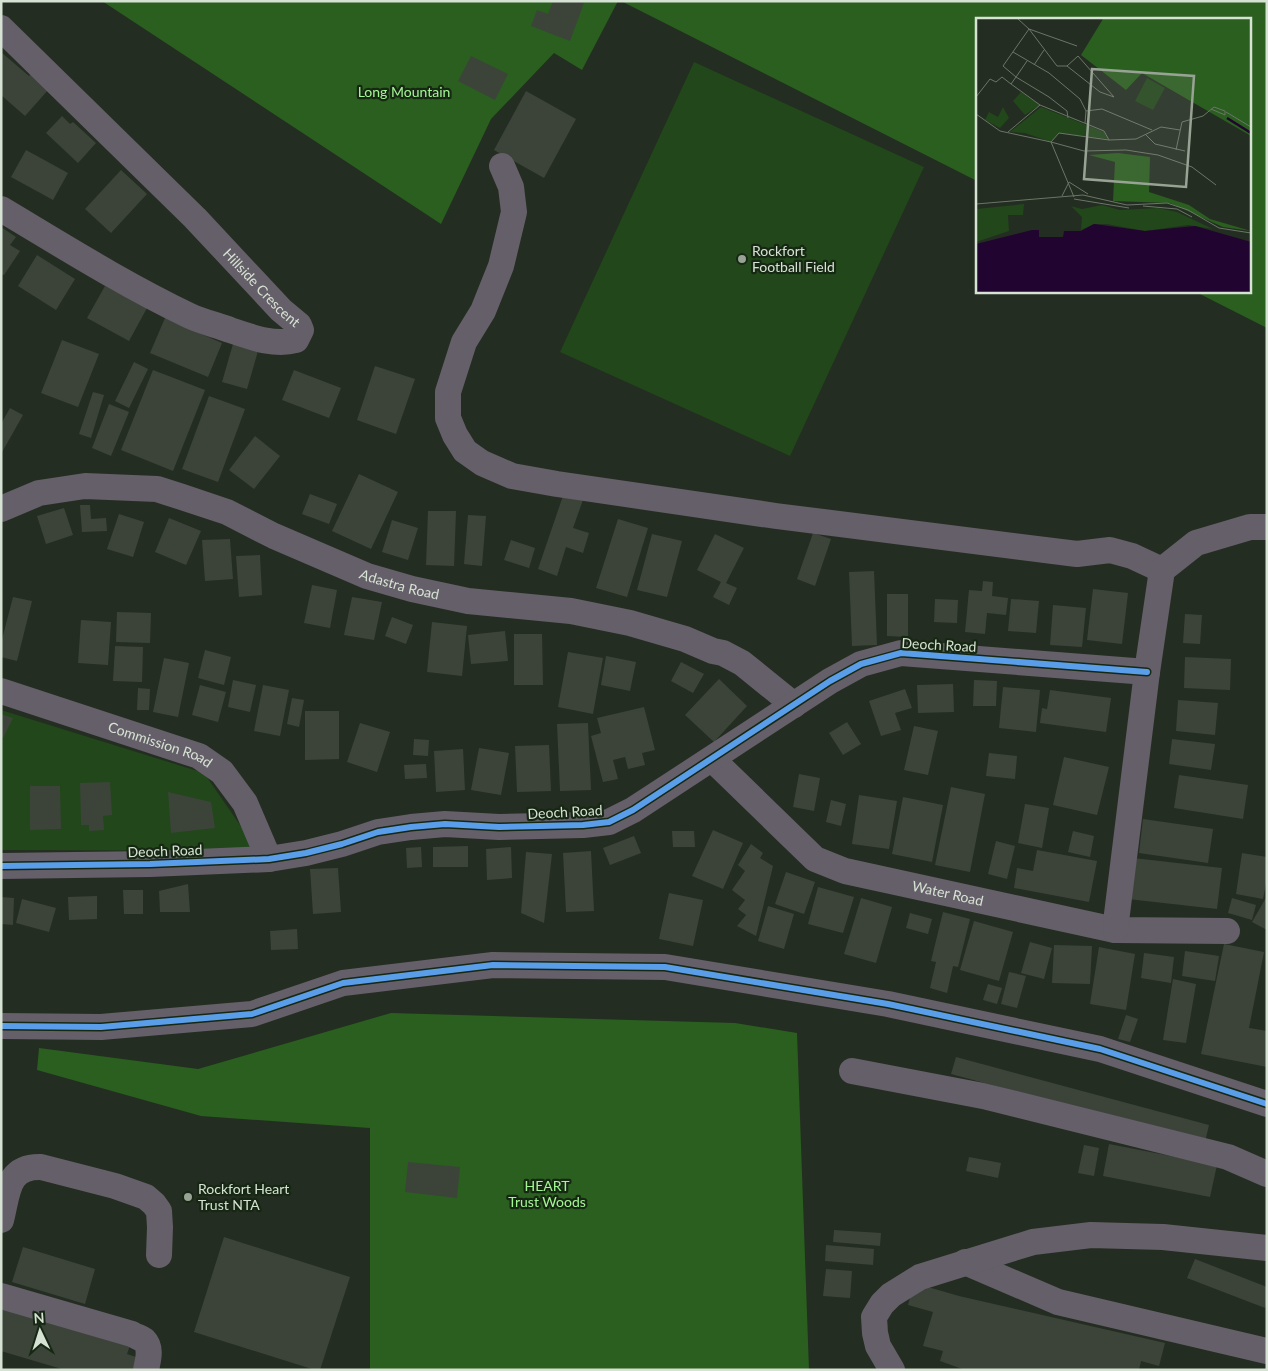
<svg xmlns="http://www.w3.org/2000/svg" width="1268" height="1371" viewBox="0 0 1268 1371" font-family="Lato,sans-serif">
<style>
.green{fill:#21471a}
.forest{fill:#2a5f1f}
.building{fill:#3c443a}
.lines{fill:none;stroke-linecap:round;stroke-linejoin:round}
.minor{stroke:#645f68;stroke-width:26}
.cycleway-casing{stroke:#162813;stroke-width:9}
.cycleway{stroke:#5a9eea;stroke-width:6}
.poi-dot{fill:#98a395;stroke:#162813;stroke-width:2}
.labels{text-anchor:middle;stroke-width:4.5;stroke-linejoin:round;paint-order:stroke}
.park-label{font-size:14px;fill:#a4f594;stroke:#162813}
.poi-label{font-size:14px;fill:#d6e2d3;stroke:#162813;text-anchor:start}
.street-label{font-size:14px;fill:#d6e2d3;stroke:#162813}
.inset-river{fill:none;stroke:#210430;stroke-width:2.5}
.inset-road{fill:none;stroke:#6b7568;stroke-width:1}
.view{fill:#98a395;fill-opacity:0.15;stroke:#98a395;stroke-width:2.5}
.inset-edge{fill:none;stroke:#d6e2d3;stroke-width:2.5}
</style>
<rect width="100%" height="100%" fill="#242d21"/>
<!-- green -->
<path class="green" d="M694,62l230,105 -134,289 -230,-104z
M1,710l203,63 54,78 -257,-1z"/>
<!-- forest -->
<path class="forest" d="M102,1h516l-36,69 -28,-17 -63,66 -50,105z
M621,1h646v327l-73,-37h55v-272h-272v162z
M391,1013l344,10 62,10 12,337h-439v-242l-169,-12 -164,-46 2,-22 159,21z"/>
<!-- building -->
<path class="building" d="M553,1h26l5,2 -14,38 -39,-15 6,-16 11,4z
M1,52l28,24 2,-2 18,15 -24,27 -24,-21z
M471,56l37,18 -13,26 -37,-19z
M526,91l50,28 -32,59 -50,-28z
M62,116l8,8 3,-2 23,21 -18,20 -32,-30z
M26,150l42,23 -15,27 -42,-23z
M121,170l26,24 -36,39 -26,-24z
M1,227l15,10 -6,8 10,6 -16,24 -3,-1z
M37,255l38,24 -19,31 -38,-24z
M105,286l42,22 -18,33 -42,-23z
M165,318l57,25 -14,34 -58,-24z
M62,340l37,14 -21,53 -37,-14z
M233,344l25,7 -11,38 -25,-7z
M134,362l14,7 -19,39 -14,-7z
M375,366l40,13 -19,55 -39,-14z
M153,370l52,20 -32,81 -52,-21z
M294,370l47,18 -12,30 -47,-18z
M93,392l11,3 -13,43 -12,-4z
M209,396l36,13 -27,73 -36,-13z
M109,404l20,8 -18,44 -19,-8z
M10,408l13,7 -22,39v-30z
M255,436l25,20 -26,33 -25,-19z
M359,474l39,18 -27,57 -39,-18z
M565,490l19,7 -11,31 16,5 -6,20 -17,-6 -9,29 -19,-7z
M310,494l27,10 -8,20 -27,-10z
M80,505h10l1,14 15,-1 1,13 -25,1z
M64,508l9,27 -27,9 -9,-28z
M428,511h28l-2,55 -28,-1z
M119,514l25,8 -11,35 -26,-8z
M468,515l18,1 -4,50 -18,-2z
M169,518l32,13 -15,34 -31,-13z
M618,519l30,9 -21,69 -31,-9z
M392,520l26,8 -10,32 -26,-8z
M813,533l18,6 -16,47 -18,-7z
M652,534l30,7 -15,56 -30,-7z
M715,534l29,14 -18,35 11,5 -8,17 -16,-8 8,-15 -24,-12z
M230,539l3,40 -28,2 -3,-41z
M511,540l24,8 -6,20 -25,-8z
M260,555l2,40 -23,2 -3,-41z
M874,571l3,74 -25,1 -3,-74z
M983,581l10,1 -1,14 16,2 -2,17 -19,-2 -2,21 -20,-2 4,-42 13,1z
M312,585l25,5 -7,38 -26,-5z
M1093,589l35,4 -6,51 -35,-4z
M887,594h21v43l-21,-1z
M13,597l19,4 -15,60 -16,-4v-14z
M352,597l30,5 -8,38 -30,-5z
M935,599l23,1 -1,23 -23,-1z
M1011,599l28,2 -3,32 -28,-2z
M1053,605l33,3 -4,39 -32,-2z
M117,612l34,1 -1,30 -34,-1z
M1185,614l17,1 -2,29 -17,-1z
M392,617l21,8 -7,19 -21,-8z
M81,620l30,2 -3,43 -30,-2z
M432,622l35,4 -5,50 -35,-4z
M505,631l3,30 -37,3 -3,-29z
M514,634h28l1,51h-29z
M115,646l28,1 -1,35 -29,-1z
M205,650l26,7 -7,28 -26,-7z
M568,652l35,6 -10,56 -35,-7z
M606,656l30,6 -6,29 -29,-6z
M1185,657l46,2 -1,31 -46,-2z
M164,658l25,5 -11,54 -25,-5z
M681,662l23,12 -11,19 -22,-12z
M719,679l28,27 -33,36 -29,-27z
M233,680l23,5 -6,27 -22,-5z
M974,680l23,1 -1,25h-23z
M953,684l1,28 -36,1 -1,-28z
M200,685l26,7 -8,30 -26,-7z
M263,685l26,5 -9,46 -26,-5z
M1003,687l37,3 -4,42 -37,-4z
M138,688l12,1 -1,21h-12z
M905,689l7,19 -17,5 6,17 -20,6 -12,-35z
M1050,690l61,8 -5,34 -66,-9 2,-15 5,1z
M292,698l12,2 -5,27 -12,-3z
M1178,700l40,3 -3,32 -39,-4z
M644,707l11,43 -13,3 3,12 -17,4 -3,-12 -12,3 5,19 -15,3 -12,-46 10,-3 -4,-15z
M305,711h34v48l-34,1z
M1,714l12,4 -10,20 -2,-1z
M847,722l14,22 -18,11 -14,-22z
M360,723l30,9 -13,40 -30,-10z
M588,723l3,67 -31,1 -3,-67z
M914,726l24,5 -10,44 -24,-5z
M414,739l15,1 -1,16 -15,-1z
M1172,739l43,5 -4,26 -42,-6z
M549,745l2,46 -34,1 -2,-46z
M479,748l30,5 -8,42 -30,-5z
M463,749l2,41 -29,2 -2,-41z
M989,753l28,3 -2,23 -29,-3z
M1064,757l45,10 -12,48 -44,-10z
M426,764l1,14 -22,1 -1,-14z
M799,774l21,4 -6,33 -21,-4z
M1179,775l69,10 -5,34 -69,-11z
M110,782l2,33 -9,1 1,14 -15,1v-6h-8l-1,-42z
M30,786h30l1,43 -31,1z
M951,787l34,7 -15,78 -35,-7z
M168,792l43,10 4,26 -44,5z
M859,795l38,6 -8,48 -37,-5z
M903,797l40,8 -11,57 -40,-8z
M831,800l15,4 -5,22 -15,-4z
M1025,804l24,4 -7,40 -24,-5z
M1143,819l70,10 -5,34 -69,-10z
M713,830l30,13 -20,46 -31,-13z
M672,831h22l1,16h-22z
M1073,831l21,5 -4,21 -22,-5z
M634,836l7,17 -31,12 -7,-17z
M996,841l19,5 -8,33 -19,-5z
M751,844l12,9 -3,5 13,8 -17,70 -19,-10 9,-11 -8,-6 7,-9 -13,-10 13,-19 -7,-6z
M468,846v21h-35v-20z
M421,847l1,20 -15,1 -1,-20z
M511,847l1,31 -25,2 -1,-31z
M1037,850l60,11 -8,41 -75,-14 3,-20 16,3z
M591,851l3,60 -28,1 -3,-59z
M526,852l26,2 -8,69 -23,-10z
M1242,853l25,4v22l-4,20 -27,-5z
M1133,858l89,10 -5,41 -89,-10z
M338,868l3,44 -28,2 -3,-45z
M786,872l29,10 -11,32 -29,-10z
M188,884l2,28h-30l-1,-21z
M818,887l36,10 -11,36 -35,-9z
M123,890h20v24h-19z
M669,893l34,7 -10,46 -34,-7z
M97,896v23l-28,1 -1,-23z
M1267,896v34l-15,-8z
M1,897l13,1 -1,27 -12,-1z
M861,898l31,9 -16,56 -32,-9z
M1232,898l24,7 -4,15 -24,-7z
M22,899l34,9 -7,24 -33,-9z
M768,906l26,8 -10,35 -26,-8z
M943,912l27,7 -12,48 -5,-1 -6,27 -17,-5 6,-26 -5,-1z
M910,913l22,6 -4,15 -22,-6z
M974,921l39,11 -14,49 -39,-11z
M297,929l1,20 -27,1 -1,-19z
M1030,942l22,6 -8,31 -23,-6z
M1224,944l40,8 -15,76 18,3v36l-66,-13z
M1054,945l38,1 -2,38 -38,-1z
M1099,947l36,7 -9,56 -36,-6z
M1185,951l34,5 -4,25 -33,-5z
M1144,953l30,4 -3,26 -30,-5z
M1009,972l17,4 -9,32 -16,-4z
M1173,979l23,5 -10,59 -23,-3z
M988,984l14,4 -5,16 -14,-4z
M1126,1015l12,4 -8,23 -12,-3z
M956,1057l253,68 -4,17 -254,-68z
M1109,1144l108,21 -7,32 -107,-21z
M1084,1145l15,3 -5,28 -16,-3z
M969,1157l32,6 -3,15 -32,-7z
M408,1162l52,5 -3,31 -52,-6z
M834,1230l47,3 -1,13 -47,-4z
M224,1237l126,40 -30,93h-5l-121,-38z
M826,1245l48,4 -1,16 -48,-4z
M23,1247l72,22 -10,35 -73,-22z
M1195,1259l72,28v16l-2,5 -78,-30z
M826,1269l26,2 -2,27 -27,-2z
M914,1283l45,13 206,47 -6,23 -18,-5 -2,9h-174l-25,-9 3,-10 -20,-5 10,-34 -25,-7z
M1,1305l130,37 -4,12 12,4 -4,12h-70l-64,-19z"/>
<g class="lines">
<!-- minor -->
<g class="minor">
<path id="s1" d="M1,28l194,190 86,92 18,15 2,5 -5,10c-22,6 -45,-3 -66,-10 -13,-5 -27,-8 -40,-14 -65,-31 -127,-70 -189,-107"/>
<path d="M502,166l9,21 3,25 -13,54 -18,45 -19,31 -16,50v26l7,17 10,16 17,12 30,13 45,8 219,32 301,38 33,-4 22,6 30,14"/>
<path id="s2" d="M1,509l38,-16 46,-7 72,3 25,8 45,15 47,24 93,40 45,13 56,12 103,10 59,12 55,16 28,12 10,2 19,10 52,42"/>
<path id="s3" d="M1,691l198,65 23,16 23,31 24,56"/>
<path id="s4" d="M712,759l103,100 30,12 270,59 112,1"/>
<path d="M1,866l149,-2 119,-5 37,-6 36,-9 36,-12 33,-5 34,-3 54,3 84,-2 26,-3 24,-12 197,-129 31,-17 40,-11 246,19"/>
<path d="M1115,930l32,-258 15,-102 34,-27 54,-16h17"/>
<path d="M1,1026l100,1 151,-13 91,-31 150,-18 172,2 223,37 212,45 167,55"/>
<path d="M852,1071l131,25 245,61 39,17"/>
<path d="M1,1220c7,-26 5,-54 40,-53l74,19 31,11 8,7 5,7 1,16 -1,28"/>
<path d="M965,1262l93,40 209,49"/>
<path d="M1,1296l131,38c3,2 9,4 12,6 8,8 4,20 2,30"/>
<path d="M892,1370l-14,-24 -3,-13 -1,-16 8,-13 9,-9 29,-18 113,-35 58,-7 72,2 104,11"/>
</g>
<defs>
<path id="cycleway" d="M1,866l149,-2 119,-5 37,-6 36,-9 36,-12 33,-5 34,-3 54,3 84,-2 26,-3 24,-12 197,-129 31,-17 40,-11 246,19
M1,1026l100,1 151,-13 91,-31 150,-18 172,2 223,37 212,45 167,55"/>
</defs>
<!-- cycleway casing -->
<use href="#cycleway" class="cycleway-casing"/>
<!-- cycleway -->
<use href="#cycleway" class="cycleway"/>
</g>
<!-- markers -->
<g class="poi-dot">
<circle cx="742" cy="259" r="5"/>
<circle cx="188" cy="1197" r="5"/>
</g>
<g class="labels">
<!-- park labels -->
<g class="park-label">
<text x="404" y="97">Long Mountain</text>
<text x="547" y="1191">HEART<tspan x="547" dy="16">Trust Woods</tspan></text>
</g>
<!-- poi labels -->
<g class="poi-label">
<text x="752" y="256">Rockfort<tspan x="752" dy="16">Football Field</tspan></text>
<text x="198" y="1194">Rockfort Heart<tspan x="198" dy="16">Trust NTA</tspan></text>
</g>
<!-- street labels -->
<g class="street-label">
<text dy="5" stroke="none"><textPath href="#s1" startOffset="368">Hillside Crescent</textPath></text>
<text dy="5" stroke="none"><textPath href="#s2" startOffset="421">Adastra Road</textPath></text>
<text transform="translate(939 645) rotate(3)" y="5">Deoch Road</text>
<text dy="5" stroke="none"><textPath href="#s3" startOffset="168">Commission Road</textPath></text>
<text transform="translate(565 812) rotate(-3)" y="5">Deoch Road</text>
<text transform="translate(165 851) rotate(-2)" y="5">Deoch Road</text>
<text dy="5" stroke="none"><textPath href="#s4" startOffset="281">Water Road</textPath></text>
</g>
</g>
<!-- overview -->
<g transform="translate(976 18)">
<rect width="275" height="275" fill="#242d21"/>
<path d="M171,60l18,10 -12,22 -18,-9zM45,74l19,13 -15,10 -12,-14zM27,89l6,11 -9,10 -15,-8 4,-8 9,5zM65,89l63,25 4,7 -49,-6 -8,9 -26,-9 -15,-1zM48,186l-1,11h-15l1,16 -33,11v-33zM126,187l18,5 38,-2 19,4 36,17 -25,-4 -43,6 -39,-7h-12l-13,6 1,-13 -11,-11 11,3z" fill="#21471a"/>
<path d="M127,1h148v117l-109,-63 -16,17 -45,-35zM142,135l32,4 -1,35 40,13 21,14 41,12 -28,-4 -53,-24 -57,-2 2,-39 -26,-7z" fill="#2a5f1f"/>
<path d="M118,206l51,7 50,-5 56,16v50h-275v-48l56,-14h7v7h24l1,-6h17z" fill="#210430"/>
<path class="inset-river" d="M251,100l24,15"/>
<path class="inset-road" d="M42,1l11,10 48,17M37,34l36,21 31,26 6,12 -1,12M51,43l-11,16 33,20 18,14 1,7M58,47l10,-15M91,48l33,26 14,5M35,66l29,21M0,79l14,-18 6,3 6,-5 9,7 5,-7 -13,-11 26,-37 28,37h10l11,-10 36,41M110,93l16,-2 50,21M250,94l25,15M0,96l24,17 51,11 23,55M204,112l-19,-3 -25,12 -27,1 -50,-7 -8,9 33,9 42,-1 32,5 34,12 24,18M32,114l32,-27 64,26 5,9M169,116l10,10 30,7M200,132l6,-28 21,-6 11,-9 11,4v4l-14,-6M86,178l7,-14 19,12M98,181l55,9M0,186l107,-9 44,10 40,-2 21,7 31,18 32,5M167,188l34,3 15,8"/>
<path class="view" d="M116,51l102,7 -8,111 -102,-8z"/>
<rect width="275" height="275" class="inset-edge"/>
</g>
<!-- border -->
<rect width="1268" height="1371" fill="none" stroke="#d6e2d3" stroke-width="5"/>
<!-- north arrow -->
<g transform="translate(40 1331) rotate(356)" stroke="#162813" stroke-width="4" paint-order="stroke">
<path d="M0-4L9 19L0 12L-9 19Z" fill="#d6e2d3"/>
<text y="-8" font-size="14" font-weight="bold" text-anchor="middle" fill="#d6e2d3">N</text>
</g>
</svg>
